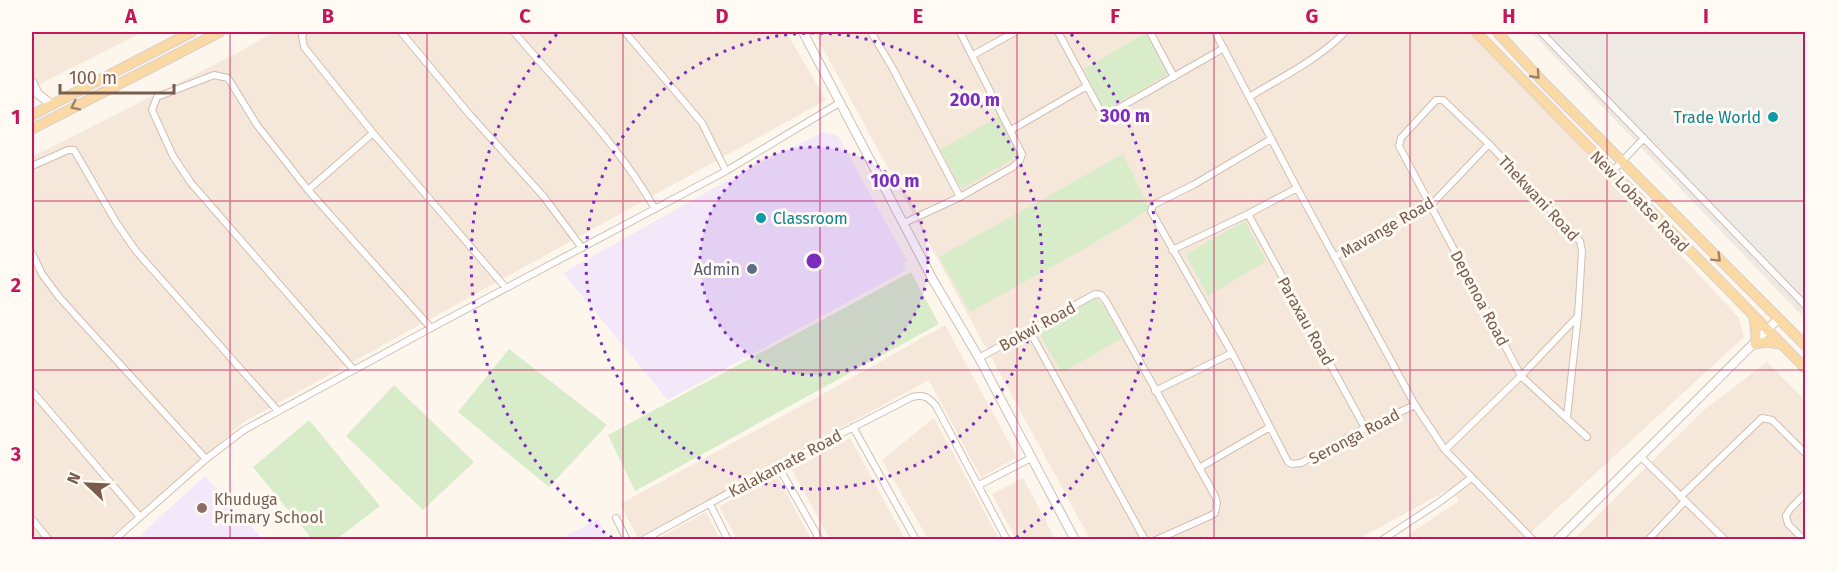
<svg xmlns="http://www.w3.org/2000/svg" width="1837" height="571" viewBox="0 0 1837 571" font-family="'Fira Sans',sans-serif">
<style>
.residential{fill:#f5e8da}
.industrial{fill:#efe9e4}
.education{fill:#f3e8fa}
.park{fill:#d8ecc9}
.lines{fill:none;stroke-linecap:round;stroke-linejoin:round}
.minor-casing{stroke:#d1beb0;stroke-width:8}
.tertiary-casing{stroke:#d1beb0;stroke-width:10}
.primary-casing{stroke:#dad1cd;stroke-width:11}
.minor{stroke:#fff;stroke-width:6}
.tertiary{stroke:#fff;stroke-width:8}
.primary{stroke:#fbd9a5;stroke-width:9}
.oneway{stroke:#a18267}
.grid{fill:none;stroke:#c2185b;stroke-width:1.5;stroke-opacity:0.55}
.ring{fill:none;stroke:#7b2cbf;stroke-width:3;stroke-dasharray:3 6}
.culture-dot{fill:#0f9aa8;stroke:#fffaf3;stroke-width:2}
.service-dot{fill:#5c6f8a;stroke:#fffaf3;stroke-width:2}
.education-dot{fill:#8d6e63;stroke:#fffaf3;stroke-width:2}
.labels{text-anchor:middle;stroke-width:6;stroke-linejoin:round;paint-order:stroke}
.culture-label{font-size:16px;fill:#0d838f;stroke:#fffaf3;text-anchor:end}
.street-label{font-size:16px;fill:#7a5c4d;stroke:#fffaf3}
.service-label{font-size:16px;fill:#4e5e75;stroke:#fffaf3;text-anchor:end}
.education-label{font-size:16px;fill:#785e54;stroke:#fffaf3;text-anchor:start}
.centre{fill:#7b2cbf;stroke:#fffaf3;stroke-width:3}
.ring-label{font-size:18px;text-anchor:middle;font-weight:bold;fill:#7b2cbf;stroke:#fffaf3;stroke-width:6;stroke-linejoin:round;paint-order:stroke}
.neatline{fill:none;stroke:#c2185b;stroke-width:2}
.grid-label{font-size:20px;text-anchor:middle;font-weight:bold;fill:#c2185b}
</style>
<rect width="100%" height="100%" fill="#fdf6ec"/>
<!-- residential -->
<path class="residential" d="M32,32h111l-111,56z
M274,32h512l40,68 -582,322 -136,117 -76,1v-383l209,-106z
M814,32h660l265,286 5,19 -220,202h-122l57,-38 -7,-13 -94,51h-268z
M945,325l72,132 -36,21 -52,-98 -291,158 -18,-34 203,-110z
M1767,362l38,38v139l-232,1 131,-130z
M934,418l65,121h-71l-46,-79z
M850,438l55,101h-75l-38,-69z
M776,474l35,65h-74l-18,-32z
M1023,478l32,61h-39l-24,-45z
M706,512l14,27h-63z"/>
<!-- industrial -->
<path class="industrial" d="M1531,32h274v288l-3,-4z"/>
<!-- education -->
<path class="education" d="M823,132l15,4 69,125 -5,3 4,6 -238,130 -105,-127 167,-94z
M205,476l58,63h-127z
M598,519l10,20h-48z"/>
<!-- park -->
<path class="park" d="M1146,33l25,39 -62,36h-6l-19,-39z
M1000,116l20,35 -2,5 -55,32 -5,-4 -17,-35z
M1123,154l27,55 -59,36 -121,67 -31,-55z
M1245,221l21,40 -58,35 -21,-38 1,-5z
M911,272l28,52 -304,167 -27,-56z
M1095,298l8,8 19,32 -60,35 -24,-41z
M509,349l98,76 -58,62 -91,-75z
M394,385l80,77 -51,48 -77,-74z
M309,420l71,86 -43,33h-25l-59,-72z"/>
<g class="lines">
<defs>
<path id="minor" d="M304,32l-2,4 2,11 69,86 133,155
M401,32l69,83 74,82 38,51
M514,32c48,57 104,111 141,177
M625,32l77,91 24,48
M871,32l21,35 68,130
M1058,32l41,76 6,5 7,-1 112,-64
M1150,32l24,45
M1215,32l82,156 118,217 30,45 88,90
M1541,32l265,274
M973,55l42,-23
M1249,97c33,-20 70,-38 96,-65
M1011,130l76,-44
M1271,139l-76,45 -42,21 -2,6 81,142 56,109 4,2 9,-1 64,-35 50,-23
M32,166l36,-16h6l42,72 20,29 142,160
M1612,172l32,-34
M308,190l65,-57
M1248,214l117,214
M904,223l56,-26 53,-30 7,-7 2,-6 -62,-122
M1172,250l76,-36 49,-26
M32,253l10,21 17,23 147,162
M1334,257l97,-52 58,-61
M1029,330l116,210
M979,358l116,-64 6,1 5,6 109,195 2,7 -2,10 -5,3 -54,24
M354,370l-163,-187 -18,-27 -21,-46 5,-13 57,-22 14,3 29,47 51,65 123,138
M32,391l108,126
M1155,391l77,-38
M1567,417l11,-101 4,-65 -2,-10 -91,-97 -46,-44h-7l-35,38 -2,8 122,230 66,61
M853,427l63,113
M1445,450l76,-74 57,-60
M1640,456l85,84
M778,466l42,74
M1199,468l71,-41
M979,485l52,-27
M1680,497l82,-79 10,2 34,34
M710,504l18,36
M616,518l11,22
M32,519l17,21
M114,540l92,-81 38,-29 187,-102 295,-157 115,-69
M643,540l135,-74 134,-69c12,-3 16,0 24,9l71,134
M1382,540l59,-39 30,-23
M1648,540l37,-39
M1804,540l-16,-16 -2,-8 4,-7 16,-16"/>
<path id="tertiary" d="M803,32l130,248 46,78 96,182
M32,82l6,12 14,11
M1557,540l221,-221"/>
<path id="primary" d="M1476,32l330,337
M1497,32l48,52 261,262
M32,115l160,-83
M32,129l188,-97
M1754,318l2,17 -1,9 11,-2 14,2"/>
</defs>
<!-- minor casing -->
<use href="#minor" class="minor-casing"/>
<!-- tertiary casing -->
<use href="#tertiary" class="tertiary-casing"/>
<!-- primary casing -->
<use href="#primary" class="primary-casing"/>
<!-- minor -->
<use href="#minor" class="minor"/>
<!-- tertiary -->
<use href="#tertiary" class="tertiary"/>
<!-- primary -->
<use href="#primary" class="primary"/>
</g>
<!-- one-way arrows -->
<defs><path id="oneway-chevron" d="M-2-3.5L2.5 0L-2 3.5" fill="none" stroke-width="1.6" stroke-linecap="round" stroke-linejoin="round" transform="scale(1.5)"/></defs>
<g class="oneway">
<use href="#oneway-chevron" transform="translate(1536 75) rotate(48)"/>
<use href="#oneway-chevron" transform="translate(75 106) rotate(153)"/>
<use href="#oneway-chevron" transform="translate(1717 258) rotate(45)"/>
</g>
<!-- grid -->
<path class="grid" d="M230,32v508M427,32v508M623,32v508M820,32v508M1017,32v508M1214,32v508M1410,32v508M1607,32v508M32,201h1774M32,370h1774"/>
<!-- distance rings -->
<circle cx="814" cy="261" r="114" fill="#7b2cbf" fill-opacity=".12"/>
<g class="ring">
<circle cx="814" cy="261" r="114"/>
<circle cx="814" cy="261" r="228"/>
<path d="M612 538A343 343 0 0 1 557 34M1071 34A343 343 0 0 1 1016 538"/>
</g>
<!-- markers -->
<g class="culture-dot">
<circle cx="1773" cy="117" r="6"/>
<circle cx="761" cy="218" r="6"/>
</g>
<circle class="service-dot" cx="752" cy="269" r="6"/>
<circle class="education-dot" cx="202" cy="508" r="6"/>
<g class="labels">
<!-- culture labels -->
<g class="culture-label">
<text x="1761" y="123">Trade World</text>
<text x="773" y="224" text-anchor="start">Classroom</text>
</g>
<!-- street labels -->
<g class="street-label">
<text transform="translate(1539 198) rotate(47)" y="6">Thekwani Road</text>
<text transform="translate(1640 201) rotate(46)" y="6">New Lobatse Road</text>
<text transform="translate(1387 227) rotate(-30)" y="6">Mavange Road</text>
<text transform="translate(1480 298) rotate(62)" y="6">Depenoa Road</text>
<text transform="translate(1306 321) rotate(61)" y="6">Paraxau Road</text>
<text transform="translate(1037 326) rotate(-29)" y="6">Bokwi Road</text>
<text transform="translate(1354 436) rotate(-28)" y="6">Seronga Road</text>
<text transform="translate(785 463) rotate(-28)" y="6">Kalakamate Road</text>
</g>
<!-- service labels -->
<g class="service-label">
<text x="740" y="275">Admin</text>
</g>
<!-- education labels -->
<g class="education-label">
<text x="214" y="505">Khuduga<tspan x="214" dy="18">Primary School</tspan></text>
</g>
</g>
<circle cx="814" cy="261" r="9" class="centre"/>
<g class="ring-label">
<text x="975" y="106">200 m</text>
<text x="1125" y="122">300 m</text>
<text x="895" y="187">100 m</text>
</g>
<!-- border -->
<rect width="1837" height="571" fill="none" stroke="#fffaf3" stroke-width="66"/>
<!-- north arrow -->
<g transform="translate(87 484) rotate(293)" stroke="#fffaf3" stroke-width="4.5" paint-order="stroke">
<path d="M0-4.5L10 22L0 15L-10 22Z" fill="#7a5c4d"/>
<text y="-9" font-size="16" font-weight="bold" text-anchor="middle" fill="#7a5c4d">N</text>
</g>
<!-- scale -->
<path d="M60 84v9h114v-9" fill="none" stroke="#7a5c4d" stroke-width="3"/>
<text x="69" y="84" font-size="18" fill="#7a5c4d" stroke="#fffaf3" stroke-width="4.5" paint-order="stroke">100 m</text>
<rect x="33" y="33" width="1771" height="505" class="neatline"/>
<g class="grid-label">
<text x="131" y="23">A</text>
<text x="328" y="23">B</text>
<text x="525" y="23">C</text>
<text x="722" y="23">D</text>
<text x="918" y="23">E</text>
<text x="1115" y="23">F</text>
<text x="1312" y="23">G</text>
<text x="1509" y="23">H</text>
<text x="1706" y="23">I</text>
<text x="16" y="124">1</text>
<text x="16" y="292">2</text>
<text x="16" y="461">3</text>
</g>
</svg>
